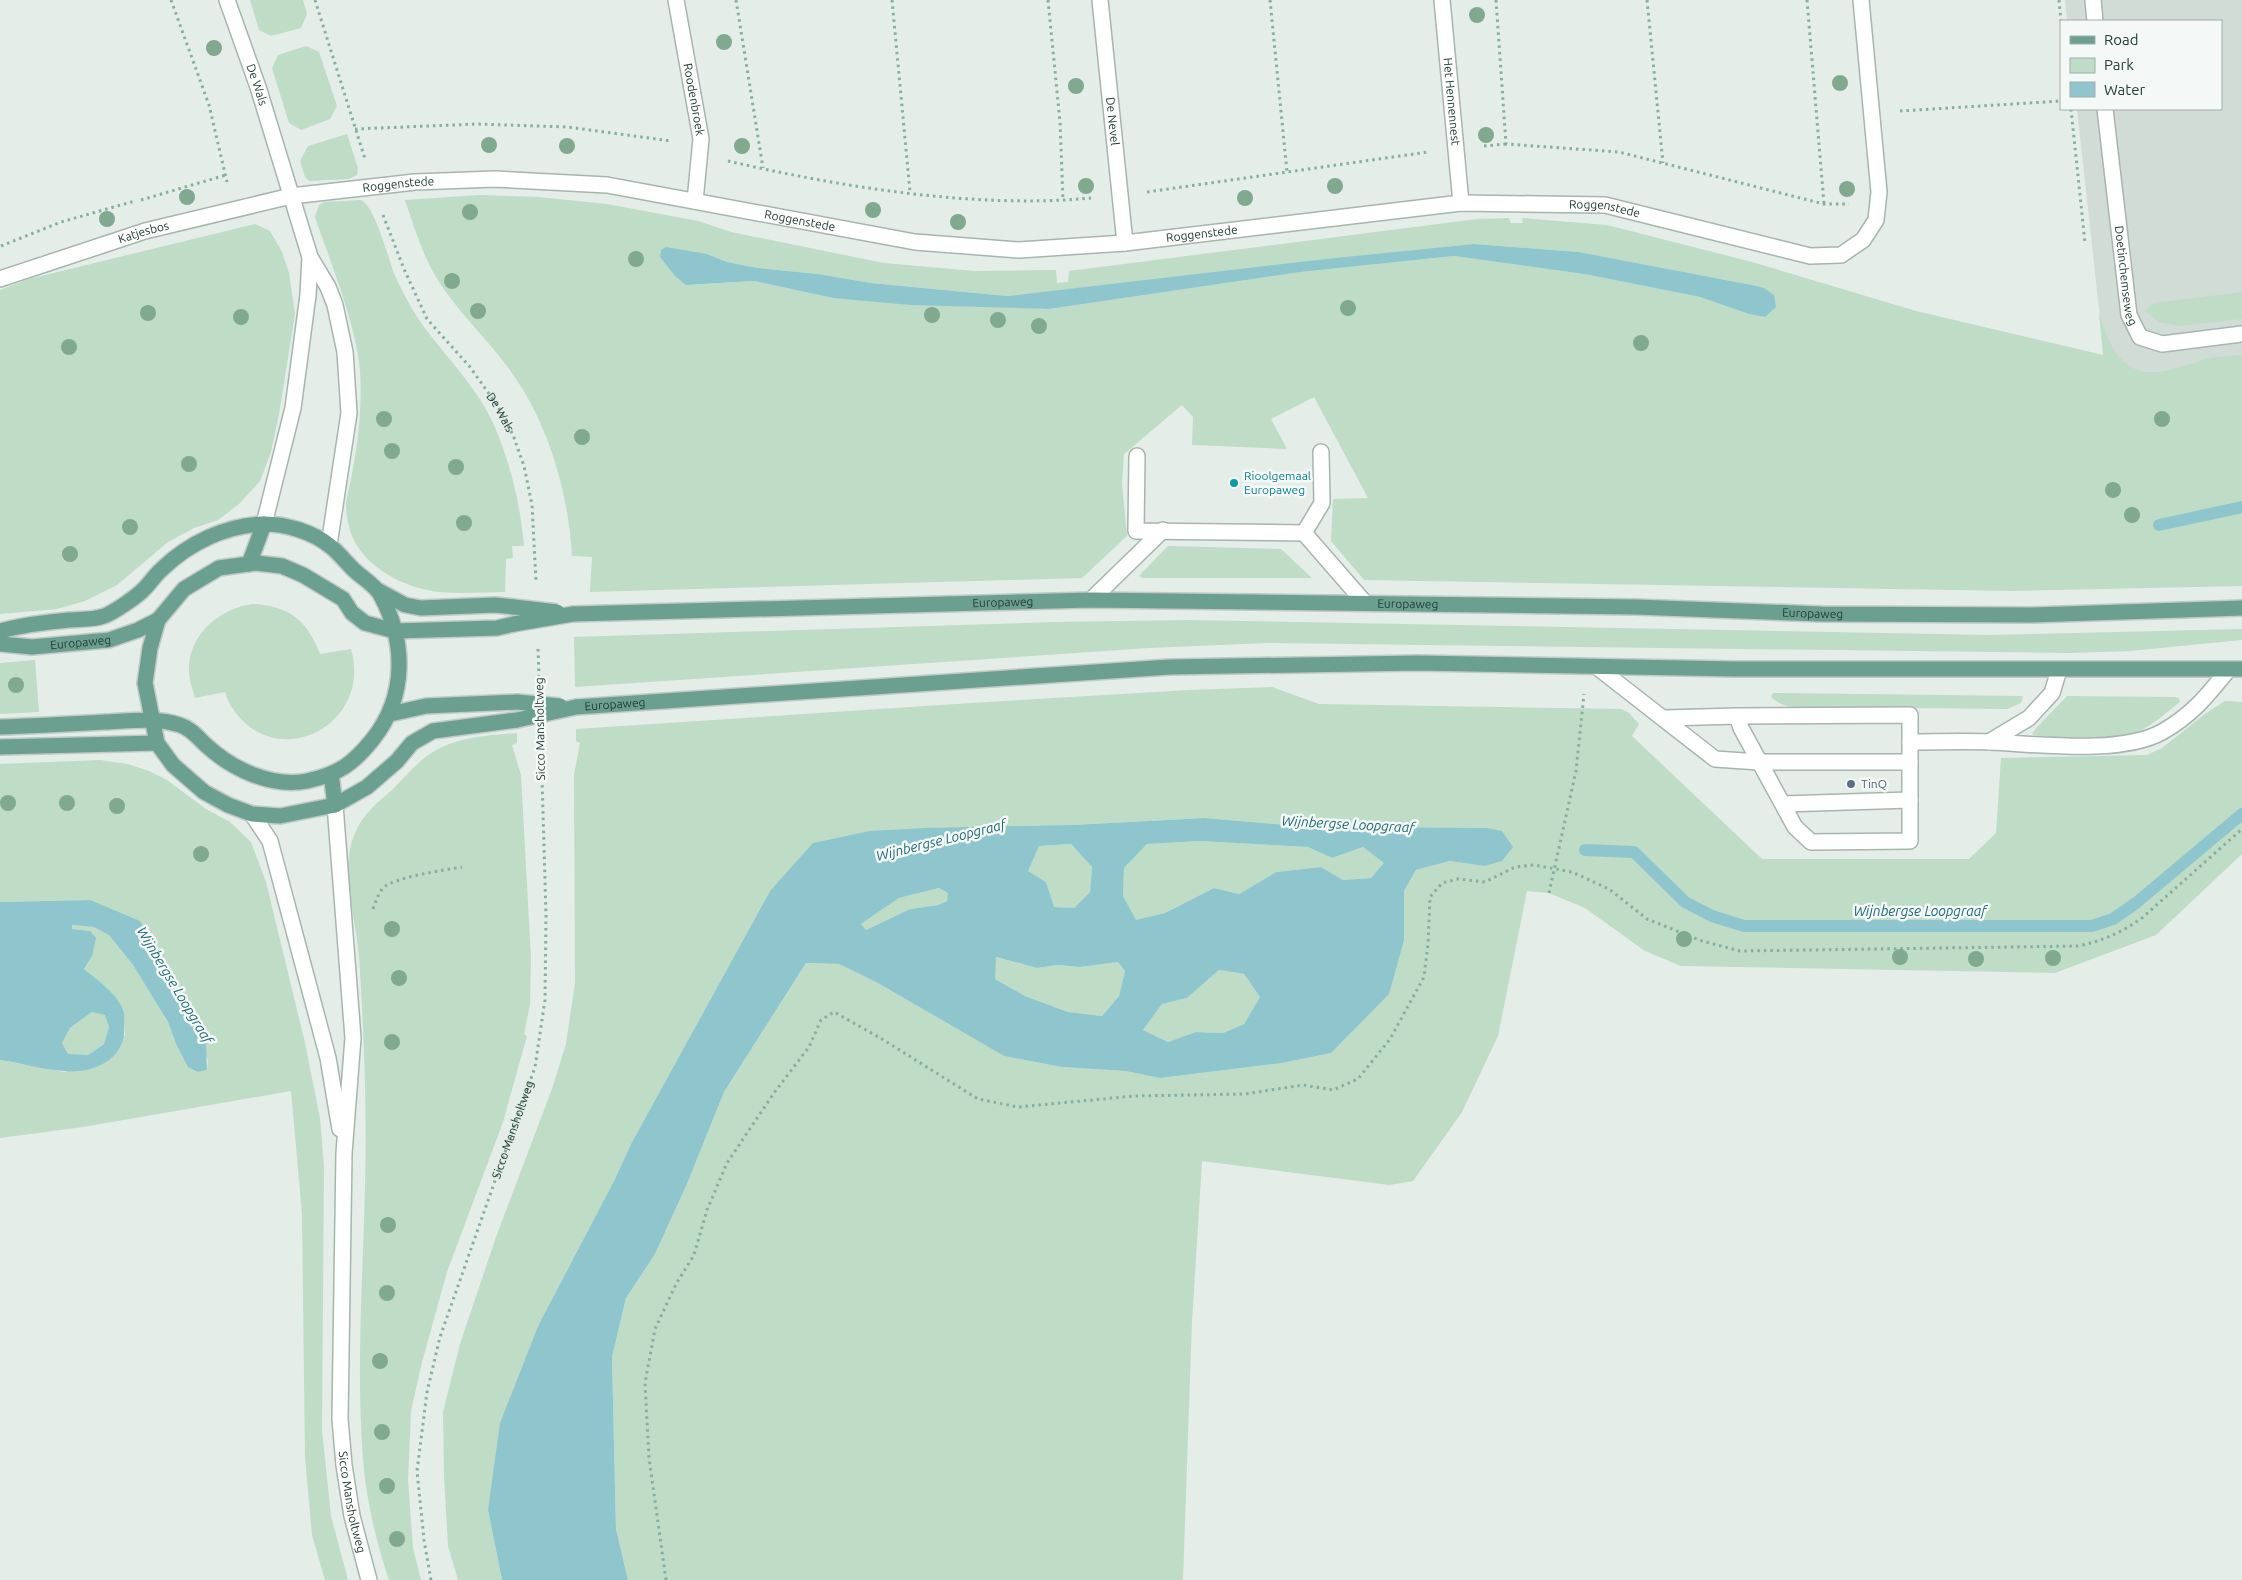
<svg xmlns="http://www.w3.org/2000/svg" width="2242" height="1580" viewBox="0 0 2242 1580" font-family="Ubuntu,sans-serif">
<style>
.built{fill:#d2dcd7}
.green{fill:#bedcc6;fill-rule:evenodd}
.water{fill:#8fc6ce;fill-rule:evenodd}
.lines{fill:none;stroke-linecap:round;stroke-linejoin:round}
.stream{stroke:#8fc6ce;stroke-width:12}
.minor-casing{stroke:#a7b5af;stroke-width:18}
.major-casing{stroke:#c2c9c7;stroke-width:18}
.path{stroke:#86aea1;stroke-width:3;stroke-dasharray:2.5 4;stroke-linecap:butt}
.minor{stroke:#fff;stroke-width:15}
.major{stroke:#6ba091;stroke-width:15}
.major-bridge-casing{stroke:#c2c9c7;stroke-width:18;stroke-linecap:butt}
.major-bridge{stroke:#6ba091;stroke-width:15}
.tree{fill:#81a990}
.culture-dot{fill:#0f9aa8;stroke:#f4f9f7;stroke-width:2}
.service-dot{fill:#5c6f8a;stroke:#f4f9f7;stroke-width:2}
.labels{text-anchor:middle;stroke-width:5;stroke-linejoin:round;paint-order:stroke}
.street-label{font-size:12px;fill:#243d36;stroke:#f4f9f7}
.culture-label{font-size:12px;fill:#0d838f;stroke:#f4f9f7;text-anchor:start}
.service-label{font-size:12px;fill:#4e5e75;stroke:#f4f9f7;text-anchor:start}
.water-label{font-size:14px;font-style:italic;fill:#216a76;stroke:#f4f9f7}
</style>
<rect width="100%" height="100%" fill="#e4ede8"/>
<!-- built -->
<path class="built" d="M2065,0h177v371l-119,14 -19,-30 -27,-246h144v-88h-154z"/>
<!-- green -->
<path class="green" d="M250,0h53l4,14 -6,14 -30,8 -12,-6z
M306,46l13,6 18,54 -7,13 -29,11 -12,-7 -17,-55 6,-13z
M347,134l11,34 -1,7 -8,4 -40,2 -4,-4 -5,-16 8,-15z
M479,195l60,2 68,7 91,17 33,11 153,31 91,8 81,-1 1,13 11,-1 1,-11 408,-52 32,-1 2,5h12l-1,-5 85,7 145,37 164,49 187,44 -4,-42c6,16 11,36 24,48 26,24 60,3 88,-3 10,-2 21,-2 31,-3v231l-229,5 -649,-11 -33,-39 2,-42 35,-1 -54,-101 -43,22 16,30 -95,-4 1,-28 -11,-12 -58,49 -2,30 5,52 -45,42 -492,14 2,-35 -20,-1c-4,-70 -27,-145 -73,-200 -23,-29 -49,-53 -67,-86 -12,-22 -19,-47 -27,-70zM1474,244l105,8 173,33 13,32 -15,-3 -50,-17 -116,-23 -130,-18 -153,16 -252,37 -216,-11 -79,-17 -67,4 -27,-28 47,-3 20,8 31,6 60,6 53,9 136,13z
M361,200c15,7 27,60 35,78 8,17 17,34 28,49 24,32 54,62 70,98 17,40 26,78 30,121h-12l1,12 -7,1 -1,33c-22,0 -44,2 -65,0 -33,-3 -74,-23 -88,-56 -4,-10 -6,-22 -6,-34 10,-42 17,-88 14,-132 -4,-46 -30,-109 -45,-153l4,-12 5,-3z
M255,224l15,7 12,21 7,21 6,41 -16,100 -8,38 -11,29 -21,23 -21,16 -24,8 -26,14 -51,43 -32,16 -28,8 -57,5v-324l29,-11z
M2242,292v27l-63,7 -20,-4 -14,-11 8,-8z
M1168,546l113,3 31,29h-169l-4,-2z
M252,604c37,2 55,16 68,50l31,-5c22,76 -74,125 -118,60 -4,-5 -6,-11 -8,-17l-30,6c-2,-8 -6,-18 -6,-27 -1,-36 30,-62 63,-67z
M1188,620l802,15 252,-6v11l-112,11 -60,2 -802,-10 -119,5 -574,39 -1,-50 480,-15z
M35,660l4,52 -39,2v-51z
M1272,687l47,17 303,5 7,4 10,11 -7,12 130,123h207l27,-26 5,-75 146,-3 15,-7 43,-34 20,-13 17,1v111l-123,102 17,-12 106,-89v40l-86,81 -101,38 -374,-7 -36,-15 -60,-43 -36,-15 -22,-2 -29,145 -36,76 -49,69 -24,4 -187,-24 -10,160 -9,259h-555l-12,-51 -4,-172 14,-59 29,-44 32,-70 37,-92 82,-129 33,1 37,18 128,74 57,11 64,4 35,7 122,-15 49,-10 73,-113v-49l12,-21 34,-9 34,5 3,-38 -187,-2 -95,-8 -133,7 -302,66 -139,253 -16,35 -76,145 -51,186 14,70h-44l-10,-34 -4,-70 -1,-64 17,-68 36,-107 56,-148 14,-45 9,-61 -1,-208 6,-32 -4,-2v-12l411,-27 202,-12z
M1773,693l250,3 -2,7 -14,6 -207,-2c-12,0 -20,-2 -29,-10z
M2067,696l108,1 4,1 1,4c-13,10 -26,22 -41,29 -15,8 -90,9 -107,3 2,-5 29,-31 35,-38z
M517,733v10l-5,2 9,30 10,183 -1,46 -6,30 3,2 -24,86 -56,150 -25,90 -11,49 -3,69 5,68 8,32h-32c-13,-38 -23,-81 -26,-121 -7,-91 0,-183 2,-273 2,-77 -1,-153 -6,-230 -3,-39 -20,-85 -4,-123 8,-19 22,-30 37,-43 10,-10 19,-21 30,-30 28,-23 61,-24 95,-27z
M100,760l28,4 21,7 18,9 39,29 24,13 21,20 15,40 39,161 15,75 4,49 -2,263 9,86 17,64h-23l-13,-45 -7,-77 -3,-244 -11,-123 -208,36 -83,11v-78l65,12 60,-37 -2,-24 -10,-17 -29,-25 8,-13 -2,-25 -18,-2v-4l22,2 15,7 24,31 35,57 8,22 22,28 9,-2 1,-10 -118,-160 -90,2v-138z
M1200,841l108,6 24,11 31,-11 22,16 -14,15 -28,2 -22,-13 -45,5 -37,22 -25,-6 -49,25 -29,8 -13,-25 1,-28 23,-24z
M1071,844l21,23 -2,25 -16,16 -21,-1 -7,-25 -18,-11 10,-25z
M939,888l10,5 -2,8 -9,4 -28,4 -44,21 -5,-6 38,-26z
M995,957l42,11 21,-3 22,2 38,-5 7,9 -6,25 -17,20 -34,-4 -43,-16 -30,-17z
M1219,970l25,4 16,23 -16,27 -21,9 -27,-1 -28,10 -25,-12 19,-26 25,-6z
M92,1012l13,2 4,13 -5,17 -16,11h-20l-6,-12 8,-15z"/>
<!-- water -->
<path class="water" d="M1474,244l105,8 173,33 12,3 10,7 2,12 -11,10 -16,-3 -49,-17 -116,-23 -130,-18 -153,16 -252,37 -138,-4 -78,-7 -79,-17 -68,4 -11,-9 -15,-19 1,-7 5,-3 41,7 20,8 31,6 60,6 53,9 136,13 319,-37z
M1205,818l95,8 187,2 15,3 11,16 -11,14 -18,5 -34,-5 -34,9 -12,21v49l-15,54 -58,59 -49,10 -122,15 -35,-7 -64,-4 -57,-11 -128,-74 -37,-18 -33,-1 -82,129 -37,92 -32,70 -29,44 -14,59 4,172 12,51h-126l-14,-70 12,-87 39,-99 76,-145 16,-35 139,-253 43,-48 57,-12 55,-3 147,-3zM1200,841l108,6 24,11 31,-11 21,16 -13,15 -28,2 -22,-13 -45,5 -37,22 -25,-6 -49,25 -29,7 -13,-24 1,-28 23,-24zM1071,844l21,23 -2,25 -16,16 -20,-1 -8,-25 -18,-11 11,-25zM939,888l9,5 -1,8 -9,4 -28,4 -44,21 -5,-6 38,-26zM996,957l41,11 21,-3 22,2 38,-5 7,9 -6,25 -17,20 -34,-4 -43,-16 -30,-17zM1219,970l25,4 16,23 -16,27 -21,9 -27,-1 -28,10 -25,-12 19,-26 25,-6z
M90,900l50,21 60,105 6,19 1,25 -9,2 -10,-5 -12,-23 -8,-22 -35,-57 -24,-30 -15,-8 -22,-2v4l18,2 6,7 -4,18 -8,13c14,12 33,24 39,41 2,5 1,11 1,16 3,33 -31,48 -60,45 -21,-1 -43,-8 -64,-11v-158zM92,1012l13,3 4,12 -5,17 -16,11 -20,-1 -6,-11 8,-15z"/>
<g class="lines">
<!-- stream -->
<path class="stream" d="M2159,525l83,-18
M1585,850l49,2 51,50 27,14 32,10h348l21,-7 23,-16 106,-89"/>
<defs>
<g id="minor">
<path id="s3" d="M227,0l31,87 52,170 18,30 7,18 10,47 4,61 -20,132"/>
<path id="s4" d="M676,0l25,139 -6,62"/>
<path id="s5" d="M1100,0l25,243"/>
<path id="s6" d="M1442,0l19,203"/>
<path d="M2093,0l2,21"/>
<path id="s7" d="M2105,109l24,206 11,22 22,7 80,-10"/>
<path id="s8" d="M0,279l145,-48 146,-35 124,-14 80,-3 112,6 308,57 104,8 106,-7 336,-40 144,2 205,51 31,-1 22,-15 13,-20 3,-28 -18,-192"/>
<path d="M1137,456l-1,75 168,2 61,70"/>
<path d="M264,524l29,-116 15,-113 2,-38"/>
<path d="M1304,533l18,-30 -1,-51"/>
<path d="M1091,600l72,-70"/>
<path d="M1597,667l118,92 44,3h151"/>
<path d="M1665,718l72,-2 4,12 54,99 16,15 99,-1v-126l-173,1"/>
<path d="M1910,742c27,0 53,-1 80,0 48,2 130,13 172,-10 30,-17 45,-36 66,-62"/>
<path d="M1989,742l40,-24 23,-25 7,-23"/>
<path d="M1783,804l127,-4"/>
<path id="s9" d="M335,805l18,233 -9,115 -4,266 4,46 8,51 17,64"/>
<path d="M252,814l18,27 58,217 12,71"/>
</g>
<g id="major">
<path d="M249,564l15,-40"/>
<path d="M379,591l26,14 16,3 74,-3 19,2"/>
<path id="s10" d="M573,614l518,-14 545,7 185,7 211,1 210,-7"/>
<path d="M514,624l-17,4 -102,3 -30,-8 -13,-10 -9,-14 -40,-24 -21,-9 -26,-3 -37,5 -35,21 -26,31 -8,28 -5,35 12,60 16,22 31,27 24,13 24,9 28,2 55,-11 32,-18 30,-26 15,-18 21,-12 84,-11"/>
<path d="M0,631c23,-6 45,-9 69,-11 11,-1 25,0 35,-4 9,-3 34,-20 41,-28 6,-6 10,-13 17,-19 27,-26 64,-44 102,-45 22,0 49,8 66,22 8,6 14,14 21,21 8,9 23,17 29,27 26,47 27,102 -7,145 -20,25 -34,35 -66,42 -35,7 -75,-12 -100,-35 -9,-8 -15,-17 -27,-21 -24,-8 -51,-4 -75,-3 -35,2 -70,4 -105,5"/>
<path id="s11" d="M0,644l32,3 77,-7 29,-10 20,-10"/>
<path id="s12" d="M576,707l594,-40 248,-4 316,6h508"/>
<path d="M390,714l36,-8 91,-4"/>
<path d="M0,747l157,-4"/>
<path d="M331,774l4,31"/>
</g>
</defs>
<!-- minor casing -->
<use href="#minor" class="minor-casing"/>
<!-- major casing -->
<use href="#major" class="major-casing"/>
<!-- path -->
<g class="path">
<path d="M171,0l38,105 18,77"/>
<path d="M315,0l50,159"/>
<path d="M736,0l27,168"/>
<path d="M892,0l18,192"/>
<path d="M1048,0l12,122 3,78"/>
<path d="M1270,0l17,172"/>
<path d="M1496,0l10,144 113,8 205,52h25"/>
<path d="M1647,0l16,163"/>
<path d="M1807,0l17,204"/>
<path d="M2059,0l2,21"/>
<path d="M2071,109l14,134"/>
<path d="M1900,111l161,-10"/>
<path d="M355,129l122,-5 91,3 103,14"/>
<path d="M1484,146l22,-2"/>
<path d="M728,161c112,26 249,48 363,37"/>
<path d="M1147,192l281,-40"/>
<path d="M141,200l85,-25"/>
<path id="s1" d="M383,215l21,54 23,50 43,48 27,38 16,30 11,31 8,39 4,76"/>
<path d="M1,246l60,-24 74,-21"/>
<path d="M538,649l1,27"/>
<path d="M1549,893l27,-122 8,-77"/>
<path d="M373,909c3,-8 5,-15 10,-21 11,-11 62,-18 79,-21"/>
<path id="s2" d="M431,1580l-7,-40 -7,-69 10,-79 13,-55 95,-270 10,-67 1,-85 -5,-171"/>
<path d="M666,1580l-17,-122 -4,-75 10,-54 21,-45 18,-29 13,-45 20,-47 47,-70 35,-46 12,-27 13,-8 48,27 96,60 40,8 116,-11 111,-2 58,-9 30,5 25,-11 32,-40 34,-62 4,-33 2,-47 12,-14 16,-4 27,3 30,-15 19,-2 38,7 37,17 38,30 55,22 38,10 338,-5c25,-5 44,-14 64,-28l100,-89"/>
</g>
<!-- minor -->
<use href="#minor" class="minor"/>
<!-- major -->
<use href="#major" class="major"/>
<defs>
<path id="major-bridge" d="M514,607l43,5
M514,624l59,-10
M517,702l43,4
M517,720l59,-13"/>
</defs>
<!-- major-bridge casing -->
<use href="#major-bridge" class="major-bridge-casing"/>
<!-- major-bridge -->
<use href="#major-bridge" class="major-bridge"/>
</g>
<!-- trees -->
<g class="tree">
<circle cx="1477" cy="15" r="8"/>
<circle cx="724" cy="42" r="8"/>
<circle cx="214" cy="48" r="8"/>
<circle cx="1840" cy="83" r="8"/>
<circle cx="1076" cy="86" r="8"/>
<circle cx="1486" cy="135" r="8"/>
<circle cx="489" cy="145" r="8"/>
<circle cx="567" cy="146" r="8"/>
<circle cx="742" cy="146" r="8"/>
<circle cx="1086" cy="186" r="8"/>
<circle cx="1335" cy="186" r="8"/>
<circle cx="1847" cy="189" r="8"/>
<circle cx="187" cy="197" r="8"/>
<circle cx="1245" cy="198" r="8"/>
<circle cx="873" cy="210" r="8"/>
<circle cx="470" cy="212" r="8"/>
<circle cx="107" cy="219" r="8"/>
<circle cx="958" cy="222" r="8"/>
<circle cx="636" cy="259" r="8"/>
<circle cx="452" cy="281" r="8"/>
<circle cx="1348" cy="308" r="8"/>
<circle cx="478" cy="311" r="8"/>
<circle cx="148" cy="313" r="8"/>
<circle cx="932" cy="315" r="8"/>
<circle cx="241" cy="317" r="8"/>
<circle cx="998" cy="320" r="8"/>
<circle cx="1039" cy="326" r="8"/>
<circle cx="1641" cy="343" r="8"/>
<circle cx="69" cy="347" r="8"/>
<circle cx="384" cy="419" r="8"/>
<circle cx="2162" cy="419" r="8"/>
<circle cx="582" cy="437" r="8"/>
<circle cx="392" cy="451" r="8"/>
<circle cx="189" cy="464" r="8"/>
<circle cx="456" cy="467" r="8"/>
<circle cx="2113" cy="490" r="8"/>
<circle cx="2132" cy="515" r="8"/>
<circle cx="464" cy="523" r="8"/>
<circle cx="130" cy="527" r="8"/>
<circle cx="70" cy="554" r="8"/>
<circle cx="16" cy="685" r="8"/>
<circle cx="8" cy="803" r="8"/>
<circle cx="67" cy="803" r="8"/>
<circle cx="117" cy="806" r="8"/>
<circle cx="201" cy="854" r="8"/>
<circle cx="392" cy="929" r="8"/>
<circle cx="1684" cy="939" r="8"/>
<circle cx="1900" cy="957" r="8"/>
<circle cx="2053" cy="958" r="8"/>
<circle cx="1976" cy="959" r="8"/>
<circle cx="399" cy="978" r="8"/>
<circle cx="392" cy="1042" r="8"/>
<circle cx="388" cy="1225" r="8"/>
<circle cx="387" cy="1293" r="8"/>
<circle cx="380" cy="1361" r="8"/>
<circle cx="382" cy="1432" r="8"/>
<circle cx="387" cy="1486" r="8"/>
<circle cx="397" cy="1539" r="8"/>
</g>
<!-- markers -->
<circle class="culture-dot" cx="1234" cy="483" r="5"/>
<circle class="service-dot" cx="1851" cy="784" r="5"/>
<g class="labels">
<!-- street labels -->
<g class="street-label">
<text dy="4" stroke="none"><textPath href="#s3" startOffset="90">De Wals</textPath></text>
<text dy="4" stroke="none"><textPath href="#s4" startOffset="101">Roodenbroek</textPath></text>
<text dy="4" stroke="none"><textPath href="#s6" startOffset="102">Het Hennennest</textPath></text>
<text dy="4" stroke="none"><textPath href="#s5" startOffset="122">De Nevel</textPath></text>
<text dy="4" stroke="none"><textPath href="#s8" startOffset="411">Roggenstede</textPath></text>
<text dy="4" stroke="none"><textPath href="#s8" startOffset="1626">Roggenstede</textPath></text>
<text dy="4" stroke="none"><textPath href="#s8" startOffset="816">Roggenstede</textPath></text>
<text dy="4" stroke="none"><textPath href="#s8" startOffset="151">Katjesbos</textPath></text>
<text dy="4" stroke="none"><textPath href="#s8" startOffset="1221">Roggenstede</textPath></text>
<text dy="4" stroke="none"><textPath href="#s7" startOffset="168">Doetinchemseweg</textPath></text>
<text dy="4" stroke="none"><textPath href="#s1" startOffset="232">De Wals</textPath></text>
<text dy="4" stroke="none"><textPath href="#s10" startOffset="430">Europaweg</textPath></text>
<text dy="4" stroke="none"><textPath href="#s10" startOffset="835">Europaweg</textPath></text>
<text dy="4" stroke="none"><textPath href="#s10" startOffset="1240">Europaweg</textPath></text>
<text dy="4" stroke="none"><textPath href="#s11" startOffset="81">Europaweg</textPath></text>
<text dy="4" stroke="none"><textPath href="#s12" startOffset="39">Europaweg</textPath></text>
<text transform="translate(540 729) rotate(-91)" y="4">Sicco Mansholtweg</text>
<text dy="4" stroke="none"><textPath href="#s2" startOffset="466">Sicco Mansholtweg</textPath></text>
<text dy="4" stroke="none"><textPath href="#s9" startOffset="699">Sicco Mansholtweg</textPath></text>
</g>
<!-- culture labels -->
<g class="culture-label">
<text x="1244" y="480">Rioolgemaal<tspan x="1244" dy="14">Europaweg</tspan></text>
</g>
<!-- service labels -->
<g class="service-label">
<text x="1861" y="788">TinQ</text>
</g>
<!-- water labels -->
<g class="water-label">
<text transform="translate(1348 824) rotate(3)" y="5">Wijnbergse Loopgraaf</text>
<text transform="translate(941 840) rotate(-14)" y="5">Wijnbergse Loopgraaf</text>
<text x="1920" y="916">Wijnbergse Loopgraaf</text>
<text transform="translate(175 985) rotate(59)" y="5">Wijnbergse Loopgraaf</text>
</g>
</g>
<!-- legend -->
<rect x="2060" y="20" width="162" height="90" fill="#f4f9f7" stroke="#a1aeaa"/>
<rect x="2070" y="36" width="25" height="8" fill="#6ba091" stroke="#a1aeaa"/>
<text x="2104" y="45" font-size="15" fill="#243d36">Road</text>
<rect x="2070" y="58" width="25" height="15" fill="#bedcc6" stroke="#a1aeaa"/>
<text x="2104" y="70" font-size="15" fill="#243d36">Park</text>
<rect x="2070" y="82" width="25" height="15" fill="#8fc6ce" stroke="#a1aeaa"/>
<text x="2104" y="95" font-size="15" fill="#243d36">Water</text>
</svg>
